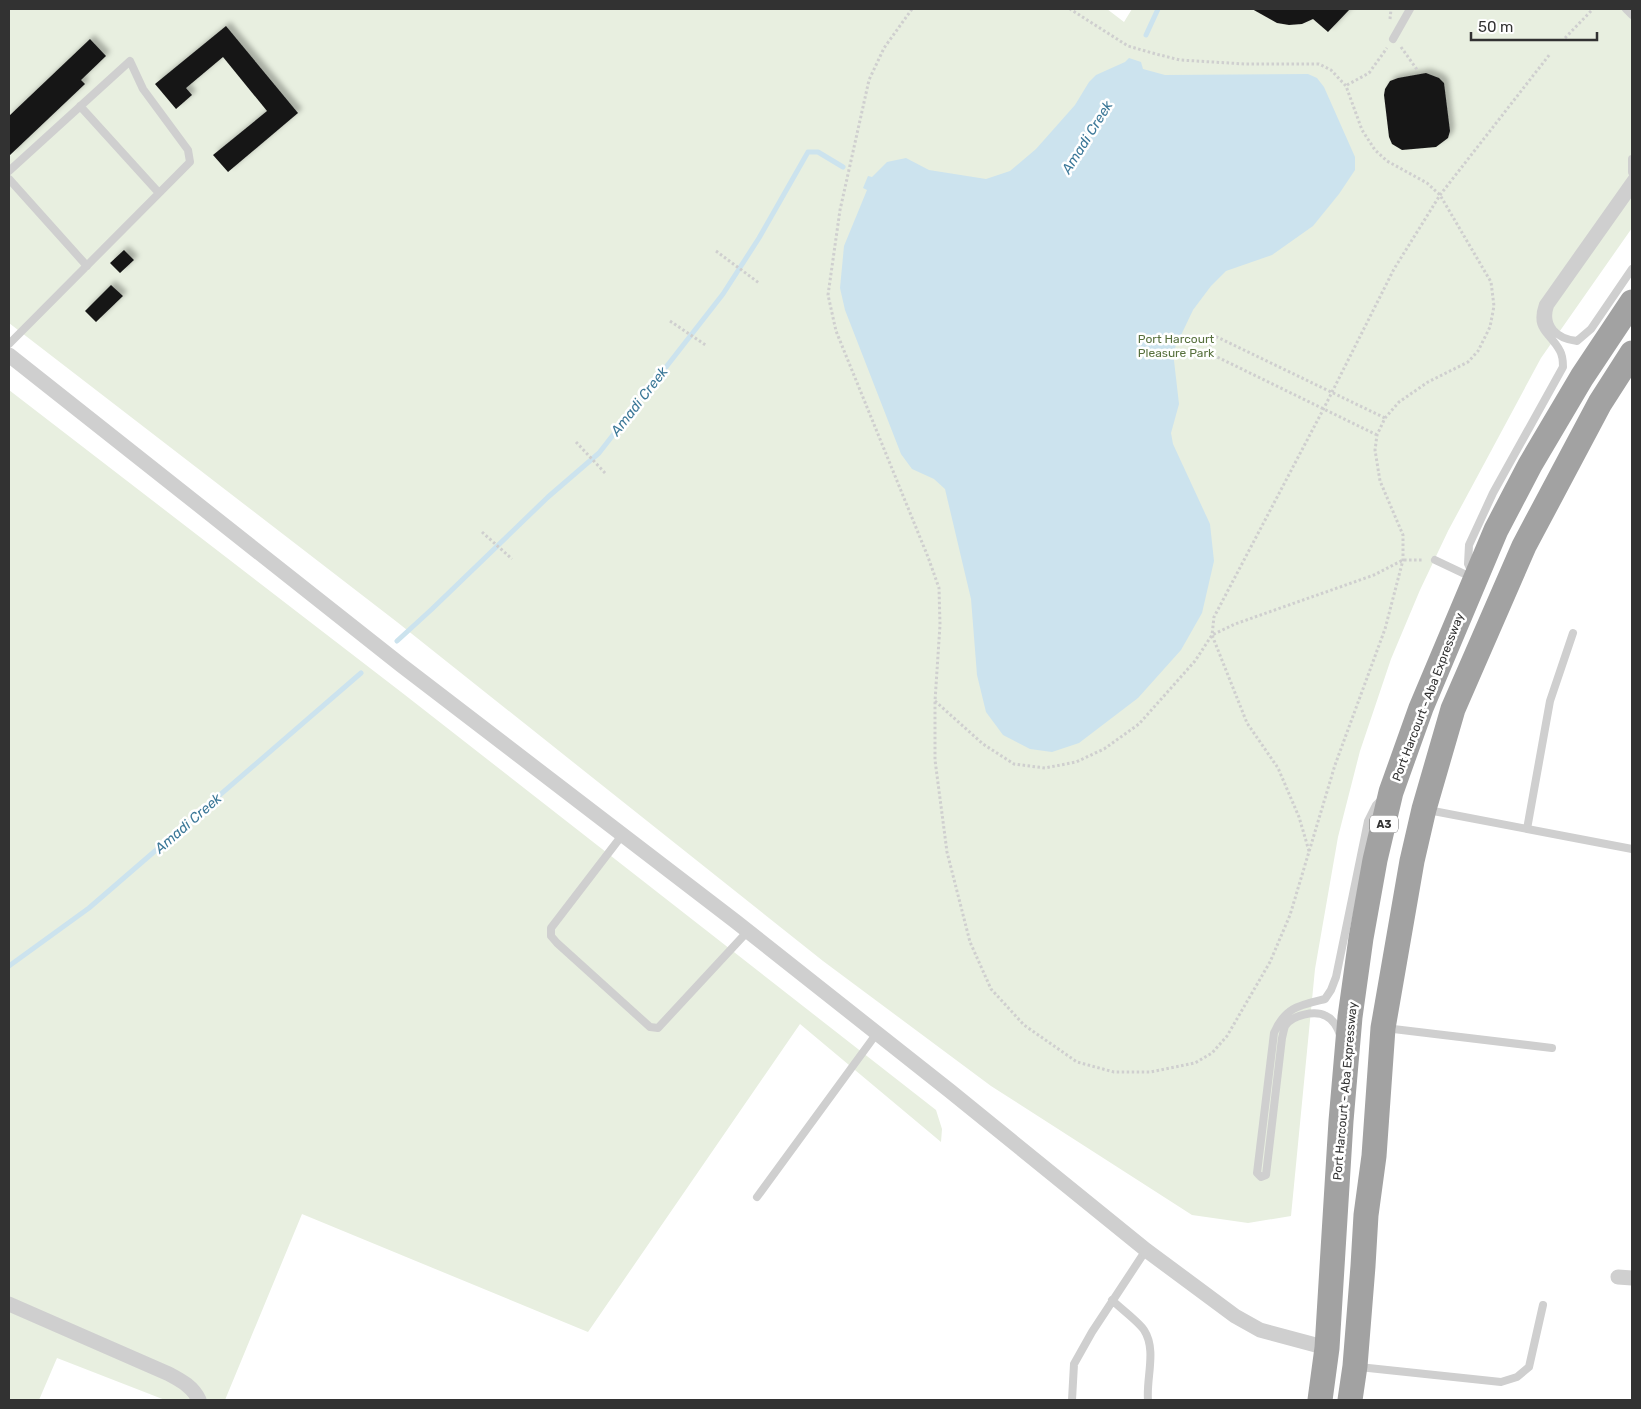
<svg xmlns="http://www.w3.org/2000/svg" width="1641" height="1409" viewBox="0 0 1641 1409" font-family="Rubik,sans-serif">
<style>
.green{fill:#e8efe0}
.water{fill:#cce3ee}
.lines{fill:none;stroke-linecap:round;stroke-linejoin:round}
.stream{stroke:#cce3ee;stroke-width:5}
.building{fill:#191919;filter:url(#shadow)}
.path{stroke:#cfcfcf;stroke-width:3;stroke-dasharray:2.5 2.5;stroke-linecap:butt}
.service{stroke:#cfcfcf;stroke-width:8}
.minor{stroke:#cfcfcf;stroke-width:15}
.trunk{stroke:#a2a2a2;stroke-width:25}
.labels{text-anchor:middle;stroke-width:5;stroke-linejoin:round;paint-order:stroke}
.shield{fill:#fff;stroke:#707070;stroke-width:1}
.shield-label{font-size:11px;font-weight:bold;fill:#323232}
.park-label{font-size:12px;fill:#57703d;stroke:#fff}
.street-label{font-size:12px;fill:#323232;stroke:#fff}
.water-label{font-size:14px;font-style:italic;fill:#3c7898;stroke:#fff}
</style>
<defs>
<filter id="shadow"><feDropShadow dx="4.5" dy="-4.5" stdDeviation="2.5" flood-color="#0004"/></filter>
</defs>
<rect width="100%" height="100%" fill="#fff"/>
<!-- green -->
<path class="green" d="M9,9h1098l17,13 8,-13h500v219l-91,130 -93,173 -28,59 -29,69 -31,92 -22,86 -23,132 -24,247 -43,7 -56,-8 -201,-129 -168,-125 -426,-339 -388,-299z
M9,390l396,305 531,415 6,19 -1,13 -141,-118 -212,308 -286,-118 -77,186h-60l-108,-42 -18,42h-30z"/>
<!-- water -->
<path class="water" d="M1129,58l12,4 2,7 22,6 143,-1 9,4 7,9 31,70v13l-16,24 -26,32 -41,29 -46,16 -15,15 -18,24 -20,42 6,52 -8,29 2,11 37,80 4,37 -12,52 -21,37 -43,48 -59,45 -27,9 -22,-3 -27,-14 -17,-23 -9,-37 -6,-76 -26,-110 -11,-10 -22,-10 -11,-15 -56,-144 -5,-22 4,-42 23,-56 -4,-2 5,-12 4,1 15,-15 19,-4 23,12 57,9 24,-8 26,-22 39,-44 14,-23 7,-7 29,-13z"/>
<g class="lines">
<!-- stream -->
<path class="stream" d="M1146,35l12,-26
M397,641l35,-32 116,-112 51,-44 124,-159 36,-56 49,-86h10l25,15
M9,966l80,-58 272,-235"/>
</g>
<!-- building -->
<path class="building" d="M1252,9h98l-22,23 -15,-13 -11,5 -13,1 -12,-2z
M226,26l72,87 -70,59 -15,-17 54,-44 -44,-54 -37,31 6,7 -16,14 -21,-25z
M90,39l16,17 -25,24 4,4 -76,72v-40z
M1426,73l13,5 5,5 6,48 -2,7 -12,9 -34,3 -10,-6 -3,-7 -5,-42 1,-6 5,-8 8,-3z
M124,250l10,10 -14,13 -10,-10z
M111,285l12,11 -27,26 -11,-11z"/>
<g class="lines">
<!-- path -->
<path class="path" d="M912,9l-28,39 -15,32 -29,130 -12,85 8,36 92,226 11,31 1,37 -5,76v59l12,92 23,90 21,47 33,36 53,37 37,10h36l45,-9 17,-10 15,-17 43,-74 20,-47 45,-150 50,-136 18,-69v-25l-23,-54 -5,-31 2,-15 8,-17 14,-16 29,-20 40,-20 10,-11 12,-24 4,-21 -3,-24 -51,-87 -13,-12 -40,-22 -12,-11 -13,-20 -16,-44 -15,-16 -12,-6h-74l-65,-4 -24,-6 -28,-8 -58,-37
M1390,19l1,-10
M1565,38l28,-29
M1401,47l17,24
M1347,85l22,-12 18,-25
M716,251l43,32
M670,321l37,25
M1377,435l-168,-82 -1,-3 6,-11 3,-2 168,81
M576,442l30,32
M482,532l30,27
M935,701l48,43 31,20 31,4 31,-6 28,-13 35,-25 56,-63 17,-26 23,-11 139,-49 29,-15h21
M1309,851l-10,-34 -21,-49 -31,-45 -35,-88 2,-18 110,-209 70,-139 46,-74 110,-141"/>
<!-- service -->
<path class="service" d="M1626,9l6,6
M1393,39l17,-30
M80,106l79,87
M1632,159v13
M9,171l121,-110 13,28 45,61 2,12 -181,182
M9,179l78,87
M1632,190l-82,116c-7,20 7,33 27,35l14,-12 41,-60
M1435,560l38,18
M1472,573l-4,-9 1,-19 24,-52 70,-126c0,-5 0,-11 -3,-16 -10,-19 -26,-21 -17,-47l89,-126
M1428,810l204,39
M1527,829l23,-128 23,-68
M623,834l-72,94v8l6,7 93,84 8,1 90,-97
M1385,1028l167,20
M1340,1035c-2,-7 -7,-16 -14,-19 -11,-6 -34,-1 -41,10 -1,3 -2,8 -3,12l-16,137 -5,2 -4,-4 17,-140c11,-26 26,-28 51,-34l6,-9 5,-13 32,-156 8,-16 5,-5
M757,1197l120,-164
M1112,1300c8,8 27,22 32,30 13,20 2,48 4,70
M1359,1367l142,15 16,-5 12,-10 14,-62
M1072,1400l2,-36 18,-32 54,-82"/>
<!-- minor -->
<path class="minor" d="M9,355l392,310 334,256 215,170 196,159 89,66 25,14 67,18
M1618,1277l14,1
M9,1304l160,70c13,7 24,13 30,26"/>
<!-- trunk -->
<path class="trunk" d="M1320,1400l7,-52 14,-227 9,-104 11,-79 14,-78 16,-68 30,-84 75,-178 34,-65 52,-88 50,-75
M1350,1400l5,-34 8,-100 3,-51 8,-59 9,-128 29,-167 12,-52 29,-100 71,-163 76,-143 32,-50"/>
</g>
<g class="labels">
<!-- shield labels -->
<rect class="shield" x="1370" y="815.5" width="28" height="17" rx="4"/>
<g class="shield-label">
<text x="1384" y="828">A3</text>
</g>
<!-- park labels -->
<g class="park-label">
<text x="1176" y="343">Port Harcourt<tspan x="1176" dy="14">Pleasure Park</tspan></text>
</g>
<!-- street labels -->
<g class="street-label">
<text transform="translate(1428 697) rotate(-69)" y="4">Port Harcourt - Aba Expressway</text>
<text transform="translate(1345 1091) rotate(-85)" y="4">Port Harcourt - Aba Expressway</text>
</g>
<!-- water labels -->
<g class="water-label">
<text transform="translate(1087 137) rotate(-58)" y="5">Amadi Creek</text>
<text transform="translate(639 401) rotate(-52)" y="5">Amadi Creek</text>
<text transform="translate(188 823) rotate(-41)" y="5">Amadi Creek</text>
</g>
</g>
<!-- border -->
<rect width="1641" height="1409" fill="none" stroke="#323232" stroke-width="20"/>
<!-- scale -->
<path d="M1471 32v8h126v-8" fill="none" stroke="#323232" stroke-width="2.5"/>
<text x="1478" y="32" font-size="15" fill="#323232" stroke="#ffffff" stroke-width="4" paint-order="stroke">50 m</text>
</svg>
